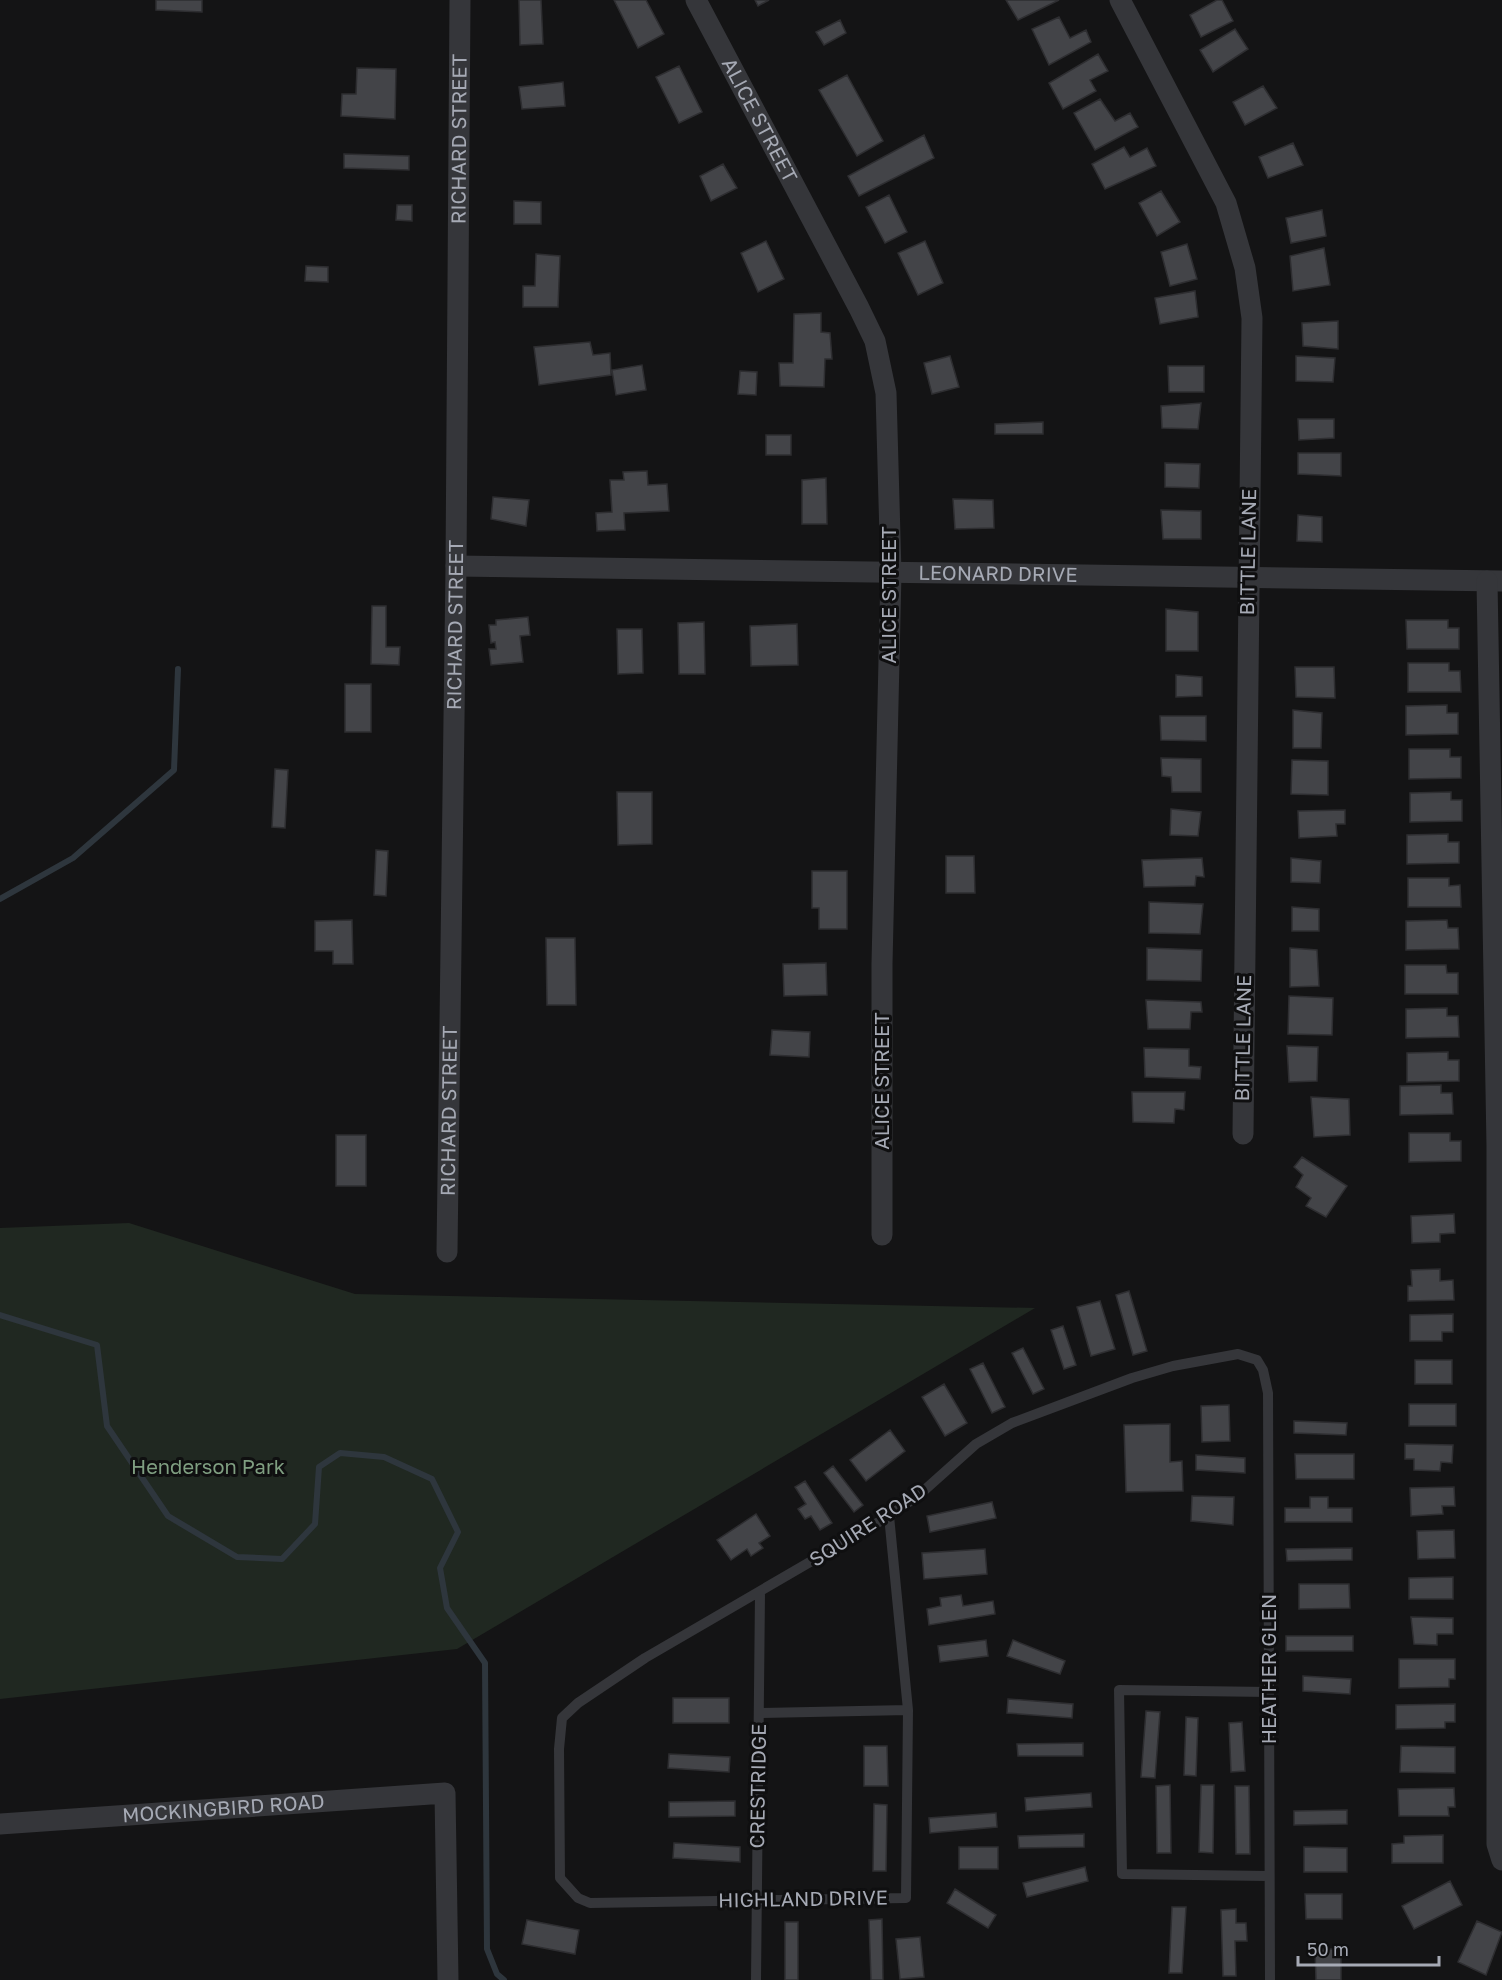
<svg xmlns="http://www.w3.org/2000/svg" width="1502" height="1980" viewBox="0 0 1502 1980" font-family="'Golos Text',sans-serif">
<style>
.green{fill:#202821}
.lines{fill:none;stroke-linecap:round;stroke-linejoin:round}
.stream{stroke:#2e363d;stroke-width:6}
.building{fill:#434448;stroke:#2e2e31;stroke-width:1.5}
.service{stroke:#35363a;stroke-width:10}
.minor{stroke:#35363a;stroke-width:21}
.labels{text-anchor:middle;stroke-width:6;stroke-linejoin:round;paint-order:stroke}
.street-label{font-size:20px;fill:#a6aab5;stroke:#0f0f10}
.park-label{font-size:20px;fill:#7f9e81;stroke:#0f0f10}
</style>
<rect width="100%" height="100%" fill="#141415"/>
<!-- green -->
<path class="green" d="M129,1223l226,71 680,14 -578,341 -457,50v-471z"/>
<g class="lines">
<!-- stream -->
<path class="stream" d="M0,899l73,-41 101,-88 4,-101
M0,1315l97,30 10,81 61,90 69,41 45,2 33,-35 4,-57 21,-14 44,4 48,22 26,53 -18,36 7,40 38,55 2,286 10,25 7,6"/>
</g>
<!-- building -->
<path class="building" d="M156,0h46v12l-46,-2z
M519,0h22l2,44 -23,1z
M614,0h32l18,34 -26,14z
M755,0h14l-11,6z
M1006,0h53l-41,20z
M1217,0h5l11,21 -32,16 -11,-22z
M1059,17l11,21 16,-8 5,12 -42,23 -17,-36z
M840,20l6,13 -22,12 -8,-13z
M1235,29l13,20 -35,23 -13,-22z
M1098,54l10,17 -18,9 6,11 -33,18 -14,-26z
M679,66l23,46 -23,11 -23,-46z
M357,68l39,1 -1,50 -54,-3 1,-22h14z
M847,75l36,66 -26,15 -38,-66z
M563,82l2,24 -43,3 -3,-22z
M1263,86l14,22 -32,17 -12,-23z
M1100,99l15,22 15,-8 8,14 -43,23 -21,-37z
M924,135l10,23 -75,38 -11,-20z
M1293,143l10,22 -35,13 -9,-21z
M1124,147l6,10 17,-9 9,18 -51,23 -13,-25z
M344,154l65,2v14l-65,-2z
M723,164l14,24 -26,13 -11,-25z
M1161,191l19,31 -23,14 -18,-33z
M889,195l18,37 -22,11 -19,-36z
M514,201l27,1v22h-27z
M397,205h15v16l-16,-1z
M1322,210l4,26 -35,7 -5,-25z
M766,241l18,38 -26,13 -17,-39z
M925,241l18,42 -25,12 -20,-42z
M1187,244l10,35 -27,7 -9,-34z
M1324,248l6,37 -37,6 -3,-35z
M536,254l24,2 -2,51h-35v-21h12z
M306,266l22,1v15l-23,-1z
M1195,291l3,26 -38,7 -5,-26z
M821,313v19l9,1 2,26h-7l-1,28 -44,-1 -1,-23h14l1,-49z
M1338,321v28l-35,-3 -1,-23z
M590,342l3,13 17,-2 1,22 -72,10 -5,-38z
M950,356l9,31 -27,7 -8,-31z
M1296,356l39,2 -2,24 -37,-1z
M642,365l4,25 -30,5 -4,-25z
M1168,366h36v26h-35z
M740,371l17,1 -1,23 -18,-1z
M1201,403l-3,26 -36,-1 -1,-22z
M1298,419h36v19l-35,2z
M1043,422v12h-48v-10z
M766,435h25v20h-25z
M1298,453h43v23l-43,-2z
M1165,463l35,1 -1,24 -34,-1z
M647,471l1,14 19,-1 2,27 -45,2 1,17 -28,1 -1,-18 16,-1 -2,-32h14l-1,-8z
M826,478l1,46h-25v-44z
M493,497l36,3 -3,26 -35,-7z
M953,499l40,1 1,28 -39,1z
M1161,510l40,1v28h-38z
M1298,515l24,2v25l-25,-1z
M372,606h14v41h14l-1,18 -28,-1z
M1166,609l32,3v39h-32z
M528,617l2,18 -10,1 3,26 -32,3 -2,-16h7l-1,-7 -4,1 -2,-18h7v-5z
M1406,620h42v8h11v21h-52z
M704,622l1,52h-26l-1,-51z
M797,624l1,41 -47,1 -1,-40z
M617,629h25l1,44 -25,1z
M1408,663h41v8h11l1,21h-53z
M1295,667h39l1,31 -39,-1z
M1176,675l26,2v19l-26,1z
M345,684h26v48h-26z
M1447,705v8h11v21l-52,1v-29z
M1293,710l29,3 -1,35h-28z
M1160,716h46v25l-45,-1z
M1409,749h41v8h11v21l-52,1z
M1161,758l40,1v33h-29l-1,-15 -9,-1z
M1292,760l36,1v34l-37,-1z
M275,769l13,1 -3,58 -13,-1z
M617,792h35v52l-34,1z
M1451,792v8h11v21l-52,1v-29z
M1171,809l30,3 -3,24 -28,-1z
M1345,810v14h-9l1,12 -38,2 -1,-27z
M1448,834v8h11v21l-52,1v-29z
M376,850l12,1 -2,45 -12,-1z
M946,856h28l1,37h-29z
M1202,858l2,19 -8,-1 -1,10 -51,1 -2,-27z
M1291,858l30,3 -1,22 -29,-1z
M812,871h35v58h-28v-21h-7z
M1408,878h41v8l11,-1 1,22h-53z
M1149,902l54,2 -3,30 -51,-1z
M1292,907l27,2v22h-27z
M352,920l1,44h-20v-13h-18v-30z
M1447,920l1,8h10l1,21 -53,1v-29z
M546,938h29l1,67h-29z
M1147,948l55,2 -1,31 -54,-1z
M1290,948l27,2 2,36 -29,1z
M826,963l1,32 -43,1 -1,-32z
M1405,965h41l1,8h11v21h-53z
M1289,996l44,2 -1,37 -44,-1z
M1146,1000l55,2 1,10h-11l-1,17h-42z
M1447,1008v8h11l1,21 -53,1v-29z
M772,1030l38,2 -1,25 -39,-2z
M1287,1046l31,1 -1,34 -28,1z
M1144,1048l45,1v17l12,1 -1,12 -55,-2z
M1448,1052v8h11v21l-52,1v-29z
M1441,1085v8h11l1,21 -53,1v-29z
M1132,1092h53l-1,18 -9,-1 -1,14 -41,-1z
M1311,1097l38,2 1,36 -36,2z
M1409,1133h41v8h11v20l-52,1z
M336,1135h30v51h-30z
M1302,1157l45,29 -21,31 -20,-11 5,-8 -15,-11 7,-12 -9,-8z
M1454,1214l1,19 -15,1v8l-28,1 -1,-27z
M1440,1269v12l13,-1 1,20 -46,1v-15h4l-1,-16z
M1129,1291l18,60 -14,4 -17,-60z
M1100,1301l15,48 -24,7 -14,-49z
M1453,1314v18h-11v9h-32v-26z
M1063,1326l13,39 -12,4 -13,-39z
M1023,1348l21,41 -11,5 -21,-41z
M1415,1360h37v24h-37z
M983,1363l22,44 -13,6 -22,-44z
M944,1384l23,39 -22,13 -23,-39z
M1409,1404h47v22h-47z
M1229,1405l1,36 -28,1 -1,-36z
M1294,1421l53,2 -1,12 -52,-2z
M1170,1424v38l12,-1 1,30 -57,1 -2,-67z
M890,1430l15,21 -39,30 -16,-21z
M1405,1444l48,1 -1,18 -11,-1 -1,9 -26,-1v-11h-9z
M1295,1454h59v25h-58z
M1196,1455l49,3v15l-49,-3z
M833,1466l30,39 -9,7 -30,-39z
M805,1481l27,42 -12,7 -9,-14 -6,3 -7,-10 8,-5 -11,-17z
M1454,1487l1,19h-13l1,8 -32,2 -1,-28z
M1192,1496l42,1 -1,28 -42,-4z
M1310,1497h18v11h24v14h-67v-14h25z
M992,1502l4,16 -66,14 -3,-16z
M756,1514l14,22 -11,7 4,5 -12,8 -4,-7 -16,11 -14,-20z
M1454,1530l1,28 -37,1 -1,-28z
M1352,1548v12l-65,1 -1,-12z
M985,1549l2,25 -63,5 -2,-26z
M1453,1577v22h-44v-21z
M1299,1584h50l1,24 -51,1z
M961,1595l2,11 30,-5 2,13 -66,11 -2,-16 14,-3 -1,-8z
M1411,1617l42,1v16h-16v11l-23,-1z
M1286,1636h67v15h-67z
M986,1640l2,16 -48,6 -2,-16z
M1013,1640l52,21 -5,13 -53,-18z
M1399,1659h56v20h-6v8l-50,1z
M1303,1676l48,3 -1,15 -47,-3z
M673,1698h56v25h-56z
M1008,1699l65,5 -1,14 -65,-5z
M1455,1704v18h-10v6l-49,1v-24z
M1146,1711l14,1 -5,66 -14,-1z
M1186,1717l12,1 -2,58 -12,-1z
M1242,1722l3,49 -14,1 -2,-49z
M1083,1743v13h-65l-1,-12z
M864,1746h23l1,40h-24z
M1401,1746l54,1v26l-55,-1z
M669,1754l61,3 -1,15 -61,-4z
M1170,1785l1,68h-14l-1,-67z
M1201,1785h13l-1,68 -14,-1z
M1235,1786h14l1,68h-14z
M1454,1788l1,19h-7l1,9h-50l-1,-27z
M1091,1793l1,14 -66,4 -1,-13z
M735,1801v15l-66,1v-15z
M874,1804l13,1 -1,66h-13z
M1347,1810v14l-53,1v-14z
M996,1813l1,14 -67,6 -1,-15z
M1084,1834v13l-65,1 -1,-12z
M1443,1835v28h-51v-19l12,-1v-7z
M674,1843l66,4v15l-67,-4z
M959,1847h39v22h-39z
M1304,1847l43,1v24h-43z
M1085,1867l3,14 -61,16 -4,-14z
M1450,1881l12,24 -48,24 -12,-23z
M955,1889l41,26 -8,13 -41,-25z
M1305,1894h37v25h-36z
M1172,1907h14l-4,66h-13z
M1236,1909v14h10l1,18h-12l1,35h-13l-2,-66z
M882,1919l1,61h-12l-2,-60z
M527,1920l52,10 -4,24 -53,-10z
M1477,1921l25,11 -16,43 -28,-13z
M785,1922h13v58h-13z
M920,1937l4,40 -24,2 -4,-40z
M1315,1949h26v31h-25z"/>
<g class="lines">
<!-- service -->
<path class="service" d="M889,1516l19,194 -2,188 -316,5 -12,-5 -18,-20 -1,-129 3,-31 16,-15 67,-45 244,-142 30,-21 57,-51 36,-21 120,-45 41,-12 65,-12 19,6 6,10 5,23 2,587
M759,1713l149,-3
M1268,1876l-146,-2 -3,-184 150,2
M756,1980l4,-387"/>
<!-- minor -->
<g class="minor">
<path id="s1" d="M696,0l163,308 16,33 11,52 5,180 -9,391v271"/>
<path d="M1120,0l106,203 19,65 7,50 -9,816"/>
<path id="s2" d="M456,566l1045,15"/>
<path d="M1487,581l10,565v698l5,16"/>
<path id="s3" d="M447,1252l9,-686 4,-566"/>
<path id="s4" d="M0,1824l445,-31 3,187"/>
</g>
</g>
<g class="labels">
<!-- street labels -->
<g class="street-label">
<text dy="7" stroke="none"><textPath href="#s1" startOffset="136">ALICE STREET</textPath></text>
<text dy="7" stroke="none"><textPath href="#s3" startOffset="1113">RICHARD STREET</textPath></text>
<text transform="translate(1248 552) rotate(-89)" y="7">BITTLE LANE</text>
<text dy="7" stroke="none"><textPath href="#s2" startOffset="542">LEONARD DRIVE</textPath></text>
<text transform="translate(889 595) rotate(-90)" y="7">ALICE STREET</text>
<text dy="7" stroke="none"><textPath href="#s3" startOffset="627">RICHARD STREET</textPath></text>
<text transform="translate(1243 1038) rotate(-89)" y="7">BITTLE LANE</text>
<text transform="translate(882 1081) rotate(-90)" y="7">ALICE STREET</text>
<text dy="7" stroke="none"><textPath href="#s3" startOffset="141">RICHARD STREET</textPath></text>
<text transform="translate(868 1525) rotate(-33)" y="7">SQUIRE ROAD</text>
<text transform="translate(1269 1669) rotate(-90)" y="7">HEATHER GLEN</text>
<text transform="translate(758 1786) rotate(-89)" y="7">CRESTRIDGE</text>
<text dy="7" stroke="none"><textPath href="#s4" startOffset="224">MOCKINGBIRD ROAD</textPath></text>
<text transform="translate(803 1899) rotate(-1)" y="7">HIGHLAND DRIVE</text>
</g>
<!-- park labels -->
<g class="park-label">
<text x="208" y="1474">Henderson Park</text>
</g>
</g>
<!-- scale -->
<path d="M1298 1956v9h141v-9" fill="none" stroke="#a6aab5" stroke-width="3"/>
<text x="1307" y="1956" font-size="18" fill="#a6aab5" stroke="#0f0f10" stroke-width="4.5" paint-order="stroke">50 m</text>
</svg>
